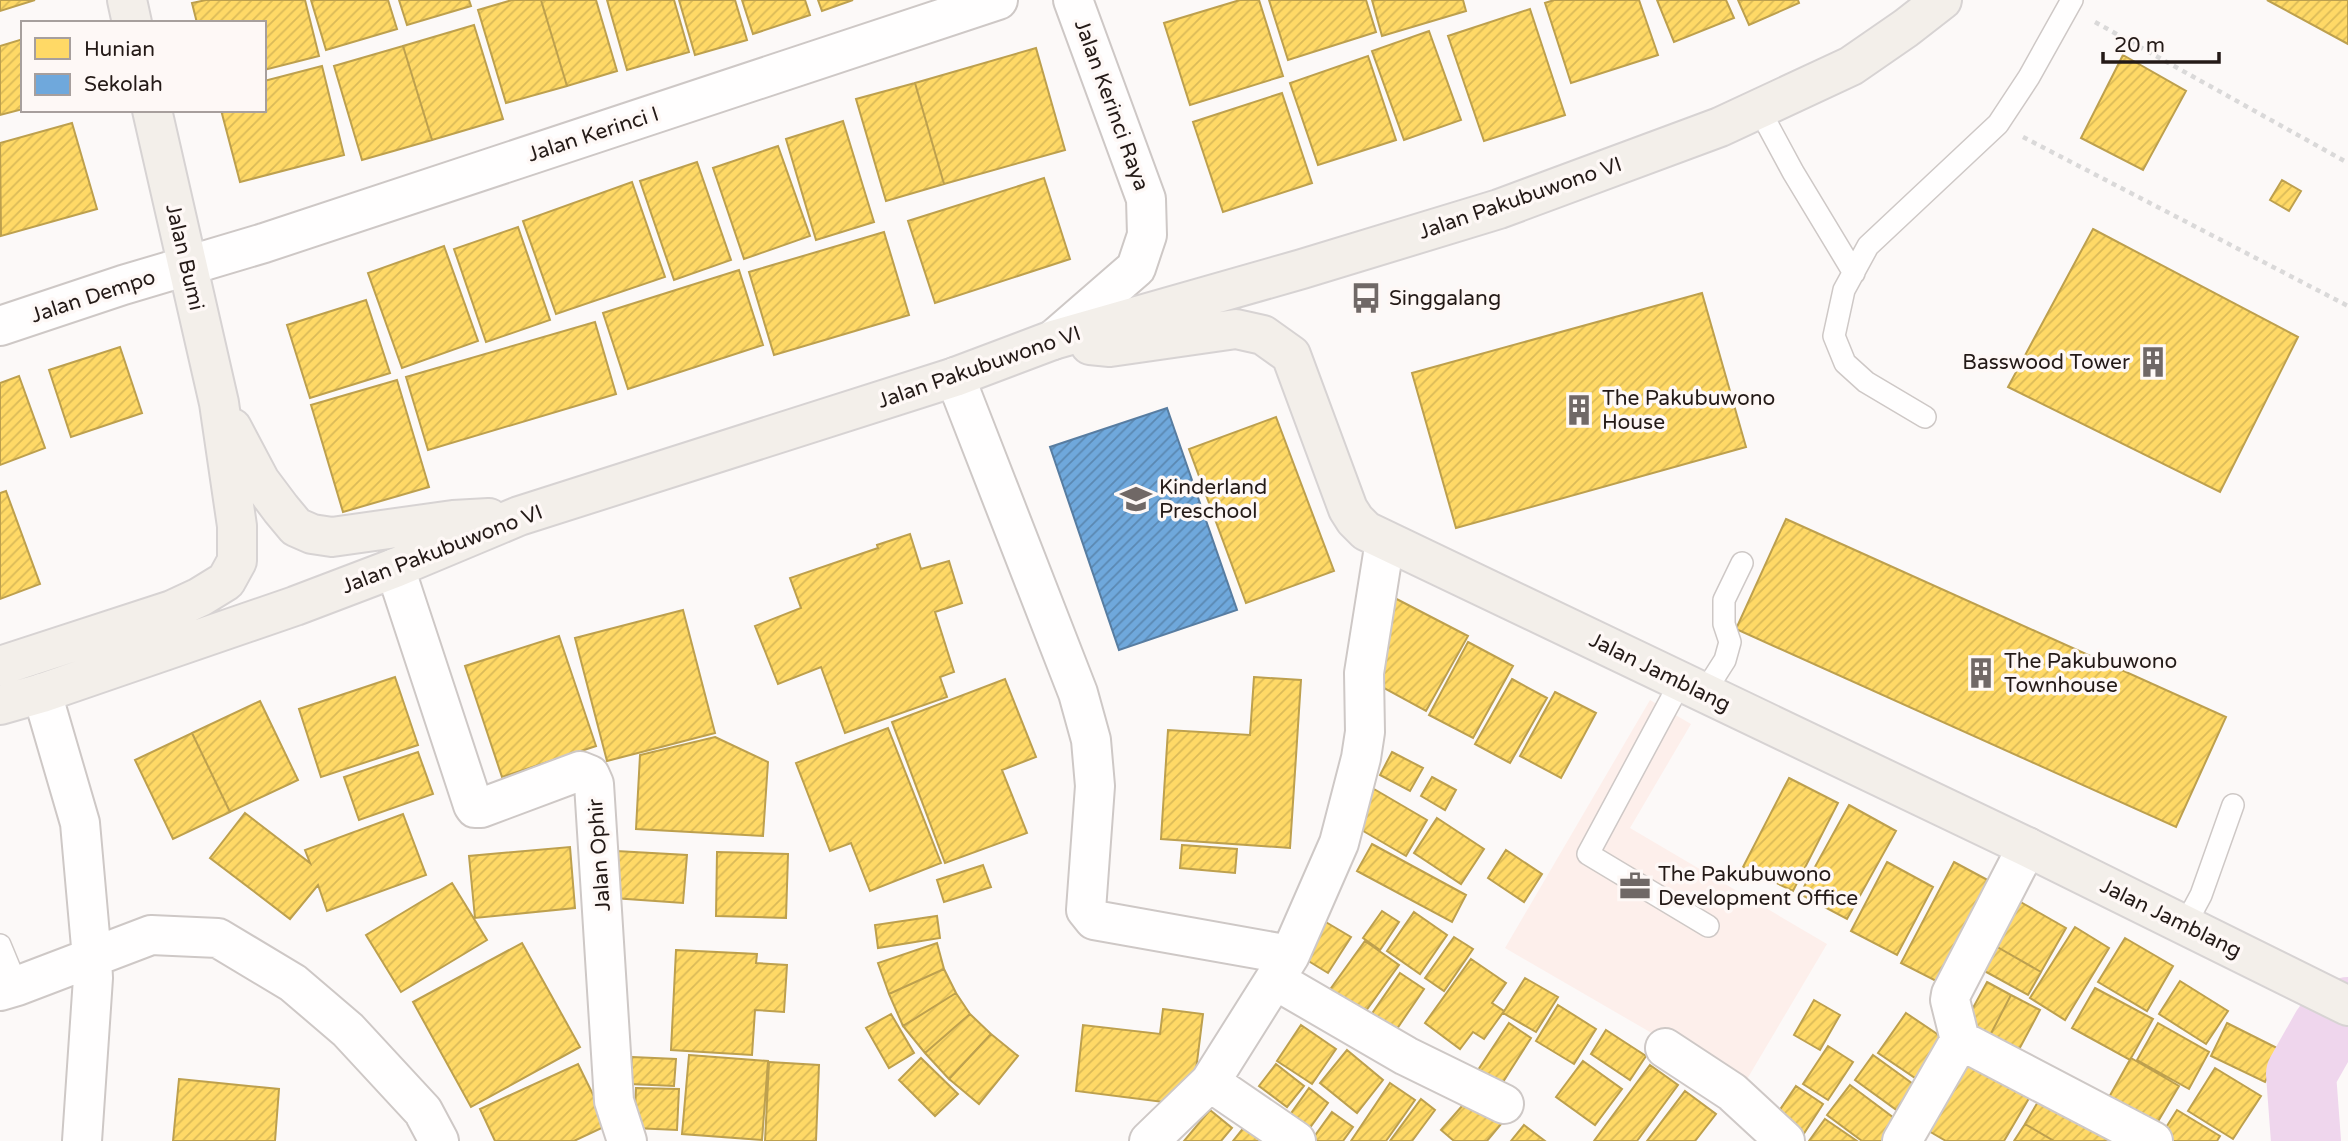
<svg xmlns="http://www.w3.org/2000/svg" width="2348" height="1141" viewBox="0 0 2348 1141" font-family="'Varela Round',sans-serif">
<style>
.built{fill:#fdefeb}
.homes{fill:url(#homes-hatch);stroke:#bda04e;stroke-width:2}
.schools{fill:url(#schools-hatch);stroke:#587da1;stroke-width:2}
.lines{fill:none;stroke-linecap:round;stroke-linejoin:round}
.river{stroke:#efd6ed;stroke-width:70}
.lane-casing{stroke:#cec8c6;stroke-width:24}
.street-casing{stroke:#cec8c6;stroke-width:42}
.primary-casing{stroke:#d7d3d3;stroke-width:42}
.path{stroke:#dad9d9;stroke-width:4.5;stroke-dasharray:5 5;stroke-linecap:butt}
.lane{stroke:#fffefe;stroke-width:21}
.street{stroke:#fffefe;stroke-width:38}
.primary{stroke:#f3efea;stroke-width:38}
.labels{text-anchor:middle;stroke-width:7;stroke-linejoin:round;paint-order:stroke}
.street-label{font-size:21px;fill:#241a17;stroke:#fef8f6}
.poi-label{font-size:21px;fill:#241a17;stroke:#fef8f6;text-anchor:start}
</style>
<defs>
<pattern id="homes-hatch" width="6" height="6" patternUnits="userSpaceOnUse" patternTransform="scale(1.75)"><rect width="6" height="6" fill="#ffd966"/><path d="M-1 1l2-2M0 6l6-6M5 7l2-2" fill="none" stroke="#daba58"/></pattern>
<pattern id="schools-hatch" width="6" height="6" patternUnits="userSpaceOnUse" patternTransform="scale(1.75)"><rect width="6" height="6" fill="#6fa8dc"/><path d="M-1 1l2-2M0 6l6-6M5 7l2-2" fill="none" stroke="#5b88b1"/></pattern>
</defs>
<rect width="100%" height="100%" fill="#fcf9f8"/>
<!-- built -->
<path class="built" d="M1650,700l41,24 -61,104 197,116 -84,142 -238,-138z"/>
<!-- homes -->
<path class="homes" d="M0,0h35l-35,11z
M206,0h99l14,56 -55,14v-47h-67l-5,-20z
M311,0h77l9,29 -71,21z
M399,0h70l2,6 -64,19z
M512,0h29l26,86 -61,17 -28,-93z
M541,0h55l21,71 -50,15z
M607,0h67l15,52 -62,18z
M679,0h56l12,40 -52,15z
M742,0h63l5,15 -57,19z
M818,0h35l-31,11z
M1240,0h19l24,76 -93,29 -26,-82z
M1269,0h97l10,32 -88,28z
M1372,0h91l3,11 -84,25z
M1554,0h85l19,55 -87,28 -26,-80z
M1657,0h69l8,18 -60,24z
M1738,0h60l1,3 -50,22z
M2267,0h81v44z
M1530,9l35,106 -81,26 -36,-105z
M474,25l29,94 -71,21 -29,-94z
M1429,31l32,89 -57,20 -32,-89z
M23,39v70l-23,6v-69z
M403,46l29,94 -70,20 -28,-94z
M1036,48l29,102 -121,34 -29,-101z
M2123,55l63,36 -43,79 -62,-32z
M1368,56l28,84 -78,25 -28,-82z
M322,66l22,89 -104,27 -19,-72h43v-29z
M915,83l29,101 -58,17 -30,-102z
M1282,93l30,90 -89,29 -30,-90z
M843,121l31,101 -58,18 -30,-101z
M72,123l25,86 -96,27 -1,-93z
M778,146l32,90 -66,23 -31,-91z
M697,162l34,98 -57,20 -34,-99z
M1044,178l26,81 -135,44 -27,-82z
M2282,180l19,11 -12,20 -19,-11z
M632,182l33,95 -109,37 -33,-93z
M518,227l32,93 -64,22 -32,-93z
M2093,229l205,108 -78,155 -212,-105z
M884,232l25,83 -135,40 -25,-83z
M444,246l34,95 -76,27 -34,-95z
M739,270l24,75 -135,44 -25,-76z
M1702,293l44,154 -290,81 -44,-155z
M366,300l24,73 -80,25 -23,-73z
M595,322l21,72 -188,56 -22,-73z
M120,347l22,66 -71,24 -22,-67z
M19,376l26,72 -45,17v-82z
M397,380l32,107 -86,25 -32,-107z
M1276,417l58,154 -88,32 -57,-154z
M6,491l34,93 -40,15v-106z
M1786,519l440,198 -50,110 -440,-198z
M910,534l11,35 28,-8 13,42 -27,9 19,60 -14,5 7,20 -102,36 -24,-66 -43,17 -23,-58 46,-18 -11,-30 88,-30 -1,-3z
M1385,593l83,43 -42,75 -44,-24z
M683,610l32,123 -108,28 -32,-123z
M559,636l37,110 -94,31 -37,-111z
M1468,642l45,24 -40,72 -44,-23z
M395,677l23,68 -97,32 -22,-68z
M1254,677l47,3 -11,168 -129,-9 7,-109 82,5z
M1005,679l31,78 -34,13 25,63 -82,30 -53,-141z
M1512,679l35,19 -37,65 -35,-19z
M1555,692l41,21 -35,65 -41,-22z
M260,701l38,79 -68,32 -38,-79z
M888,728l53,135 -71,28 -19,-48 -21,8 -34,-88z
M192,733l38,79 -57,27 -38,-79z
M715,737l53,25 -5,74 -127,-7 4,-74z
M418,752l15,42 -74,26 -15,-43z
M1392,752l31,16 -13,23 -30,-16z
M1432,777l24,13 -11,20 -24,-14z
M1789,778l49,25 -45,88 -50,-24z
M1374,789l53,31 -21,36 -53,-31z
M1849,805l47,26 -49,88 -47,-25z
M245,813l65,50 -5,-13 98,-36 23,61 -99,36 -9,-26 -28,34 -80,-61z
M1437,818l47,31 -23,35 -47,-31z
M1372,844l94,51 -14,27 -95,-51z
M1182,845l55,4 -2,24 -55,-5z
M570,847l5,61 -100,10 -6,-62z
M1506,850l36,24 -18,28 -36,-24z
M616,851l71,4 -4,48 -70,-5z
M717,852l71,2 -2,64 -70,-2z
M1887,862l46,25 -36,68 -46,-24z
M1954,862l41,22 -53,100 -41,-21z
M983,865l8,22 -47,15 -7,-22z
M452,883l35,57 -86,52 -35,-57z
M2017,900l49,28 -25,44 -49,-28z
M1382,911l17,11 -19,28 -17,-12z
M1414,912l33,23 -27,39 -33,-23z
M937,916l3,22 -62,10 -3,-23z
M1319,918l32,19 -23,36 -31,-19z
M2075,927l34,21 -44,72 -35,-22z
M1454,937l19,12 -29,42 -19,-13z
M2125,938l48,28 -26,45 -49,-29z
M1365,941l34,24 -44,61 -34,-24z
M522,943l58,104 -109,60 -58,-105z
M937,943l7,26 -55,25 -11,-31z
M1992,944l49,28 -13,23 -49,-27z
M676,950l81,4 -1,9 31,2 -3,47 -29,-2 -3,45 -81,-5z
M1471,959l35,24 -14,20 12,8 -20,28 -11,-7 -13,17 -35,-26z
M944,969l12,24 -53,33 -14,-32z
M1400,973l24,16 -36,53 -24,-17z
M1525,978l33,19 -22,35 -33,-19z
M2180,981l48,30 -22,33 -47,-30z
M1987,982l24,13 -25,48 -25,-13z
M2095,988l58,31 -23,41 -58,-32z
M956,993l14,21 -45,39 -22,-27z
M2011,995l29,15 -25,47 -29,-14z
M1814,1000l26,15 -20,35 -26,-15z
M1558,1005l38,24 -22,35 -38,-23z
M1163,1009l40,5 -9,72 -15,18 -103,-13 7,-66 77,9z
M1906,1013l46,31 -28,40 -46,-31z
M891,1014l23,39 -25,15 -23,-40z
M970,1014l21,20 -42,45 -24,-26z
M1509,1023l22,15 -30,47 -23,-15z
M2158,1023l51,29 -20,37 -52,-29z
M2227,1023l54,27 -16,32 -54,-26z
M1301,1025l35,24 -24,35 -35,-23z
M1606,1030l40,26 -16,24 -39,-26z
M991,1034l27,22 -39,48 -30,-25z
M1828,1046l25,16 -25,38 -25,-16z
M1347,1050l36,30 -26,33 -37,-30z
M689,1055l79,6 -6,79 -80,-6z
M1873,1055l47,34 -18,25 -47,-34z
M632,1057l44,2 -2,27 -44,-2z
M1970,1057l62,36 -28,48h-58l-19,-11z
M921,1058l37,36 -23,22 -36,-36z
M2131,1058l48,28 -29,49 -47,-27z
M1583,1061l39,28 -27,36 -39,-28z
M769,1062l50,3 -3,76h-51z
M578,1064l30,61 -34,16h-79l-15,-32z
M1276,1064l28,22 -17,21 -28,-21z
M1650,1065l28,20 -41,56h-43z
M2215,1068l46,28 -28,43 -45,-28z
M179,1079l100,10 -4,52h-102z
M1390,1083l25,17 -29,41h-35z
M1850,1085l48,36 -15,20h-21l-35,-26z
M1796,1086l27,18 -22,34 -28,-18z
M636,1088l43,1 -2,41 -43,-2z
M1309,1088l19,15 -27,37 -19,-14z
M1685,1091l31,23 -21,27h-48z
M2042,1095l78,46h-66l-29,-17z
M1470,1097l31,27 -14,17h-33l-13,-11z
M1421,1099l14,11 -23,31h-22z
M1210,1110l22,18 -11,13h-37z
M2177,1110l43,26 -3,5h-51l-6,-4z
M1332,1112l21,15 -10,14h-32z
M1825,1119l32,22h-48z
M2025,1124l29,17h-40z
M1524,1125l21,16h-34z
M1245,1126l18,15h-30z"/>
<!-- schools -->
<path class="schools" d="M1167,408l70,202 -118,40 -69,-203z"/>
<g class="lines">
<!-- river -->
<path class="river" d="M2306,1141l-5,-67 26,-46 21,-16"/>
<defs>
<path id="lane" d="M1759,109l34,63 61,101
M1925,417l-59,-35 -21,-19 -11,-27 10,-46 24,-44 130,-122 31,-47 43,-77
M1681,681l-93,173 120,72
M1704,693l21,-33 5,-18 -6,-18v-24l18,-37
M2185,925l16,-30 32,-90
M0,945l17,41"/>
<path id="street" d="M0,326l123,-41 141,-42 734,-243
M1053,340l83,-72 11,-33 -1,-36 -73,-199
M955,377l123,316 13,47 4,46 -9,124 8,10 196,35
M395,568l78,237 2,3h6l99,-37 10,4 4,9 20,317 13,40
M42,693l38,130 12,135 1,20 -11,163
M1275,980l131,76 98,48
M0,991l17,-5 134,-51 67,3 75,45 55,47 75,81 16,30
M1960,1040l193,101
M1665,1048l67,44 53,49
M1210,1082l86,59
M1149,1141l61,-59 80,-127 49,-112 22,-85 4,-26 -1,-59 21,-132
M1902,1141l58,-101 -10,-40 1,-6 76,-147"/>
<path id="primary" d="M127,0l5,23
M1090,345l20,2 126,-18 27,6 28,20 57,154 7,11 11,11 661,316 321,159
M232,428l28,53 21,28 15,18 16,7 20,3 121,-17 36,-2
M0,666l172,-56 28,-13 26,-16 11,-20v-35l-18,-123 -67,-293
M0,705l42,-12 253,-87 100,-38 124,-52 436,-139 98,-37 249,-71 197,-60 221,-82 131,-61 55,-38 36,-28"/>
</defs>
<!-- lane casing -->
<use href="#lane" class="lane-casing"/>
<!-- street casing -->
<use href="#street" class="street-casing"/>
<!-- primary casing -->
<use href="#primary" class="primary-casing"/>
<!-- path -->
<path class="path" d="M2095,22l253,141
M2023,137l325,169"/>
<!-- lane -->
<use href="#lane" class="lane"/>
<!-- street -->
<use href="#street" class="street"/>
<!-- primary -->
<use href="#primary" class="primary"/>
</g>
<!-- icons -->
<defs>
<symbol id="bus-bare" viewBox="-9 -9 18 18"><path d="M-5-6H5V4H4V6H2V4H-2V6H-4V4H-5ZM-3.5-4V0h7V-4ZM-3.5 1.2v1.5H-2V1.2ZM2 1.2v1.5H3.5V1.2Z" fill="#706866" stroke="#fef8f6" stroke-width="2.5" paint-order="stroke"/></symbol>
<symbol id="building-bare" viewBox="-9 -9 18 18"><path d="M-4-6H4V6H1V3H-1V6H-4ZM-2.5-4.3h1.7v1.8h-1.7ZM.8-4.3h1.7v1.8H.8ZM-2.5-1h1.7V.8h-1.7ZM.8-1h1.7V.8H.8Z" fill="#706866" stroke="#fef8f6" stroke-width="2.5" paint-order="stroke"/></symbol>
<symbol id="school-bare" viewBox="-9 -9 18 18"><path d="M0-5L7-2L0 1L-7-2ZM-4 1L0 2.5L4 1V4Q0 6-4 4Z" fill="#706866" stroke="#fef8f6" stroke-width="2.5" paint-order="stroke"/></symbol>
<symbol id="office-bare" viewBox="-9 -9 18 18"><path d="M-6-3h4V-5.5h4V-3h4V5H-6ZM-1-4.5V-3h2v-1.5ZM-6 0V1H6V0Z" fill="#706866" stroke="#fef8f6" stroke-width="2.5" paint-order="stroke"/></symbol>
</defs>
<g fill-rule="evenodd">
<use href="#bus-bare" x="1344" y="276" width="44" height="44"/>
<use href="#building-bare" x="2131" y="340" width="44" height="44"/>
<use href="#building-bare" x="1557" y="388" width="44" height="44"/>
<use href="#school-bare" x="1114" y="477" width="44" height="44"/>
<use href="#building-bare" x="1959" y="651" width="44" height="44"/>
<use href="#office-bare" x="1613" y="864" width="44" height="44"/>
</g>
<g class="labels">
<!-- street labels -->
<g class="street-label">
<text transform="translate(1112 105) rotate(70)" y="7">Jalan Kerinci Raya</text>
<text transform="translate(593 134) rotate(-18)" y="7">Jalan Kerinci I</text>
<text transform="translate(1520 198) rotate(-19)" y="7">Jalan Pakubuwono VI</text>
<text transform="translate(185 257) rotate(77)" y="7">Jalan Bumi</text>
<text transform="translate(93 296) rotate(-18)" y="7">Jalan Dempo</text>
<text transform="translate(979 367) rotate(-19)" y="7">Jalan Pakubuwono VI</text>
<text transform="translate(442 549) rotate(-21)" y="7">Jalan Pakubuwono VI</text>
<text transform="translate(1660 672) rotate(26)" y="7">Jalan Jamblang</text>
<text transform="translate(599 855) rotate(-94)" y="7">Jalan Ophir</text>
<text transform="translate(2171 918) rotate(26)" y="7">Jalan Jamblang</text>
</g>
<!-- poi labels -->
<g class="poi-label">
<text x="1389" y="305">Singgalang</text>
<text x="2130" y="369" text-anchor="end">Basswood Tower</text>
<text x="1602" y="405">The Pakubuwono<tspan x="1602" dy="24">House</tspan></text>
<text x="1159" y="494">Kinderland<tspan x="1159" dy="24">Preschool</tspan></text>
<text x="2004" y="668">The Pakubuwono<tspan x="2004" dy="24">Townhouse</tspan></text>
<text x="1658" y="881">The Pakubuwono<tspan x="1658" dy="24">Development Office</tspan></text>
</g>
</g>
<!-- legend -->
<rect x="21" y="21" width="245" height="91" fill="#fef8f6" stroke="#a79f9d" stroke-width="2"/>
<rect x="35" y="38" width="35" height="21" fill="#ffd966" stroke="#a79f9d" stroke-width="2"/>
<text x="84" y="56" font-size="21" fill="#241a17">Hunian</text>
<rect x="35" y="74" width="35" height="21" fill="#6fa8dc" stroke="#a79f9d" stroke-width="2"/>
<text x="84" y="91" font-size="21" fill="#241a17">Sekolah</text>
<!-- scale -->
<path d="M2103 52v10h116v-10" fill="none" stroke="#241a17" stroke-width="3.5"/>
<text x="2114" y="52" font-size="21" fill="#241a17" stroke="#fef8f6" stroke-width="5" paint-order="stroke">20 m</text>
</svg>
